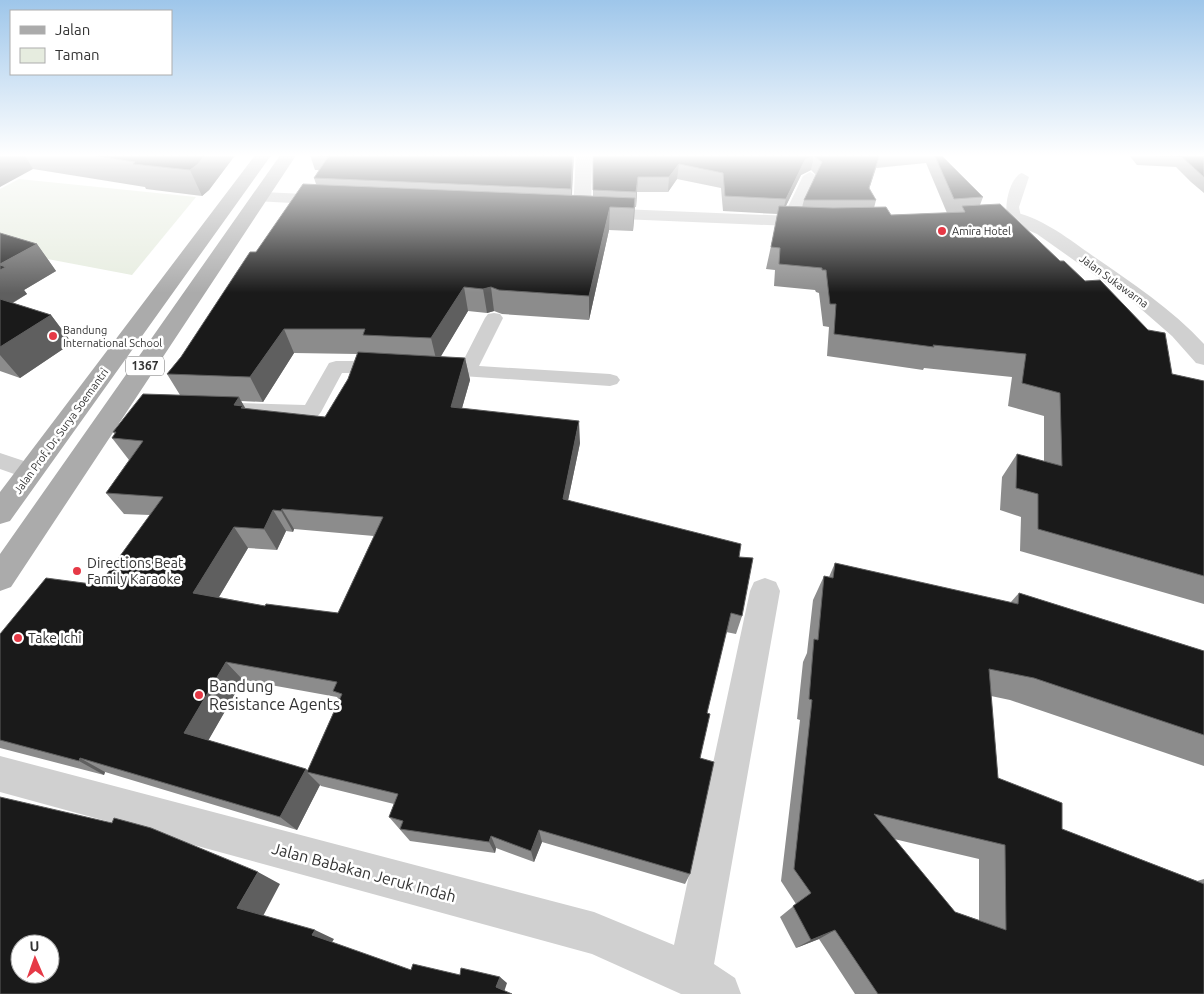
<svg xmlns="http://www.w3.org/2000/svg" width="1204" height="994" viewBox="0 0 1204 994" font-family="Ubuntu,sans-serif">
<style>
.green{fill:#e6ecdf}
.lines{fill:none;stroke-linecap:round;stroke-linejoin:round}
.service{fill:#d0d0d0;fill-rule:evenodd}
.minor{fill:#d0d0d0;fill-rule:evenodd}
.primary{fill:#ababab;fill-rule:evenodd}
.wall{fill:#8c8c8c;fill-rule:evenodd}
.shaded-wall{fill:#5f5f5f}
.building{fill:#1a1a1a;stroke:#5f5f5f;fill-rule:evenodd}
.poi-dot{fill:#e63946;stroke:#fff;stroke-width:2}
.labels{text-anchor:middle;stroke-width:5;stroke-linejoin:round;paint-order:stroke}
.far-poi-label{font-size:11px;fill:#333;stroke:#fff;text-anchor:start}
.far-street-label{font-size:11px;fill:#333;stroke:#fff}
.shield{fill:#fff;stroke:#707070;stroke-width:1}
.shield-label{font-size:12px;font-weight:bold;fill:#333}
.poi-label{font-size:14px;fill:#333;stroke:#fff;text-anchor:start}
.near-poi-label{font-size:16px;fill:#333;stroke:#fff;text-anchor:start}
.near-street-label{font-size:16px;fill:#333;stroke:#fff}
</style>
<rect width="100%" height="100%" fill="#fff"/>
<!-- green -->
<path class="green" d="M19,179l177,18 -64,78 -132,-25v-61z"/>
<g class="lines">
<!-- service -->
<path class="service" d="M810,172l7,4 -22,45 -2,3h-10l-2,-3 22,-45z
M1022,173l7,4 -10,30 2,10 -2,3h-10c-7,-10 1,-44 13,-47z
M494,313l6,1 3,4 -24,48 131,8 7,2 3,4 -3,4 -7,2 -178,-12 -2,-4 2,-4 7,-2 22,1 24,-47 3,-4z
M336,361h46l7,2 2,4 -2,4 -7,2h-40l-21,39 -4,5 -7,2 -72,-2 -7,-2 -3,-5 3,-5 7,-2 67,2 24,-42z
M0,453l39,13 3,6 -3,6 -8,2 -31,-11z"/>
<!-- minor -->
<path class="minor" d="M576,154h16l-1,55 6,-1 217,9 6,1 3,4 -3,4 -6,1 -217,-9 -8,-4 -7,3 -6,-1 -3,-4z
M261,192l68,3 6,1 3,4 -3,4 -6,1 -74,-4 -3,-4 3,-4z
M1014,212c30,7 55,27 79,44 39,27 79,53 111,88v21l-8,-2 -24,-27 -39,-34 -96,-68 -25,-11 -36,2 -6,-1 -3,-4 3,-4z
M765,578l11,4 4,9 -66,373 21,14 6,16h-60l-89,-40 -592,-162v-36l594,156 80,33 76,-354 4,-9z"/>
<!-- primary -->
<path class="primary" d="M256,154h16l-262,367 -10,3v-32z
M281,154h16l-286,433 -11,4v-37z"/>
</g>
<!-- wall -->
<path class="wall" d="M0,154h236l-27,36 -7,6 -56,-7 -1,-2 -112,-18z
M574,154l-2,41 21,1v-42h347l43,43 -3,8 192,169 32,7v223l-184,-53 1,-34 -21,-7 2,-33 15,-23 27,8v-46l-36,-10 4,-29 -88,-9 -1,2 -96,-14 2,-29 -6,-1 -4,-33 -3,-1 -1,-2 -41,-4 1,-16 -9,-1 12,-55 -55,-3 -2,-23 -44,-9 -9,13h-31l-1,15h-1l-2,24 -24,-1 -20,90 -87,-6 -8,-3 -7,2 -19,-2 -28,46 25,1 5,22 -8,28 118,35 -12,57 171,57 3,59 -6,18 -10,-2 -19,81 -7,45 -10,116 -5,10 -143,-42 -8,20 -38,-14 -1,5 -85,-12 -21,-24 5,-13 -73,-18 -1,-1 -23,45 -192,-58 -1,3 -104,-27v-114l99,-49 51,-70 -26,-1 -18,-21 23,-33 -17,-22 3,-4 -2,-2 67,-37 -13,-21 14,-17 75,-105 60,-68 -2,-6 5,-8h-4l-5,-15zM926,163l21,50 -56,2 -17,-7 2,-8 -7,-11 7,-21zM811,170l5,5 -12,25 -2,7 -16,-1 15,-31zM294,353l63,1 -9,25 -23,38 -79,-8 -5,-8 22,1zM294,529l80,7 -36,77 -73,-7 -46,-9 29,-49 29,2 9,-19 7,1zM243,680l94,17 2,3 -31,70 -100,-30z
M1128,154h76v39l-13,-11 -15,-15 -39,-2z
M0,233l37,11 19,27 -32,19 3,4 -14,9 38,12 21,28 -52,35 -20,-7z
M835,563l175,40 9,-10 185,58v115l-194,-66 -19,-4 7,82 64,51 135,52 7,-2v115h-349l-36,-55 -23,9 -16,-31 16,-13 -15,-23 19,-161 -3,-1 6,-57 4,-9 6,-53 11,-24 5,1zM894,839l85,20v61l-24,-8z"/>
<!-- shaded-wall -->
<path class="shaded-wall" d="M0,154h24l9,15 -33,18z
M206,154h30l-27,36 -7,6 -12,-26z
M573,154h1l-3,50v-15z
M814,156l-3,14 -10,5 -19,39 4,-15 19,-39z
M679,164l-2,15 -9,13 1,-15z
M638,177l-2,30v-15z
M635,198l-1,23 -1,10 1,-23z
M610,207l-1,23 -20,90v-24z
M37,244l19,27 -32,19 3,4 -27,16v-46z
M464,287l4,24 -31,52 -6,-25z
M491,287l3,24 -7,2 -4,-24z
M51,315l21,28 -52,35 -20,-23v-8z
M284,329l10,24 -31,49 -13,-25z
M465,358l5,22 -14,49 -5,-22z
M239,397l12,22 -17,-14z
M579,421l1,22 -16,77 -1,-21z
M282,509l12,20 -1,3 -12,-21z
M273,510l13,21 -9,19 -13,-21z
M234,527l14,21 -38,64 -17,-19z
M226,662l17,18 -39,68 -20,-15z
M80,758l25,14 -1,3 -25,-14z
M306,769l4,4 -3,-1 13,13 -23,45 -17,-13z
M539,830l3,12 -8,20 -3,-11z
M491,836l5,12 -1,5 -6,-11z
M258,872l22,12 -18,34 -25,-10z
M315,930l19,9 -3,5 -19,-9z
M835,930l-16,9 -23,9 15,-8z
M500,977l7,6 -3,9 -8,-5z"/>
<!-- building -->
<path class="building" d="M83,154h123l-8,10 -8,6 -57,-6 2,-2z
M311,154h262l-2,35 -257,-11 14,-21 -18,-2z
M593,154h287l-11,34 7,12h-72l18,-38 -8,-6 -9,4 -19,39 -61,-3 -2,-23 -44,-9 -10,13h-31l-2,15 -43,-2z
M934,154h6l43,43 -29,2z
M1141,154h63v23l-22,-20 -40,-2z
M303,184l332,14 -1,10 -24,-1 -21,89 -90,-6 -8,-3 -8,2 -19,-2 -33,51 -68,-3 2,-6h-81l-34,48 -83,-3 14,-17 69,-105h6z
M1000,204l60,57h4l21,20 15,-1 48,50 17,3 7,41 32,7v195l-166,-47v-35l-22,-6 1,-34 45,12 -2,-73 -38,-10 4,-29 -93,-9 1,2 -100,-13 2,-30h-6l-4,-34h-4v-2l-43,-4 1,-16 -9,-1 8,-41 54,2 53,-1 5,8 74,-3 -3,-6z
M0,233l37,11 -37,20z
M0,265l6,2 -6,3z
M0,299l51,16 -51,32z
M358,352l107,6 -14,49 128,14 -16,78 178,45 -2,13 14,1 -11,58 -11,-3 -24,100 3,1 -10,44 14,4 -24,112 -151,-44 -8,21 -40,-15 -2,6 -89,-13 3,-8 -14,-4 9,-23 -91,-22 35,-78 -9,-3 4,-9 -111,-20 -42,71 122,36 -26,48 -200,-59 -1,3 -79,-21v-106l46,-56 53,7 64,-88 -57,-4 37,-52 -31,-3 4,-6h-3l30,-38 96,3 -5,8 9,1 -2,2 84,9 23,-38zM282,509l101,8 -45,96 -72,-9 -1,2 -72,-13 41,-66 30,2 9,-19 8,1z
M835,563l183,41 1,-11 185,58v84l-170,-57 -45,-9 9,109 64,25v26l142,55v110h-326l-43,-64 -24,10 -18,-34 18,-13 -17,-24 18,-169 -3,-1 5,-60 4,1 6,-64 9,2zM874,814l131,31 1,85 -51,-18z
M0,797l112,26 2,-5 37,10 107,44 -21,36 78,22 -3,5 99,35 2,-6 47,11 1,-7 39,9 -4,10 16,7h-512zM20,944h30v30h-30z"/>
<!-- sky -->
<linearGradient id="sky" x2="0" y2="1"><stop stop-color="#9ec6ea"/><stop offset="0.53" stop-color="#fff"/><stop offset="1" stop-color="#fff" stop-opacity="0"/></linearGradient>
<rect width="1204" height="293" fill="url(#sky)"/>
<!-- markers -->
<g class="poi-dot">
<circle cx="942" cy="231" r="5"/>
<circle cx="53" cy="336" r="5"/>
<circle cx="77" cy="571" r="5"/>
<circle cx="18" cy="638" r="5"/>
<circle cx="199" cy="695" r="5"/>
</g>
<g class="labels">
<!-- far-poi labels -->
<g class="far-poi-label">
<text x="952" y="235">Amira Hotel</text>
<text x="63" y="334">Bandung<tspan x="63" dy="13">International School</tspan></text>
</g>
<!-- far-street labels -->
<g class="far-street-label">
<text transform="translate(1114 281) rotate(36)" y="4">Jalan Sukawarna</text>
<text transform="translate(61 431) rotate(-54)" y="4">Jalan Prof. Dr. Surya Soemantri</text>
</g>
<!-- shield labels -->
<rect class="shield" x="126" y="356.5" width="38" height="19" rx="4"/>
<g class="shield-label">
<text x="145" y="370">1367</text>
</g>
<!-- poi labels -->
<g class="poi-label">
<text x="87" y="568">Directions Beat<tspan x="87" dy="16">Family Karaoke</tspan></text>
<text x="28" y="643">Take Ichi</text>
</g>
<!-- near-poi labels -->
<g class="near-poi-label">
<text x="209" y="692">Bandung<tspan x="209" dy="18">Resistance Agents</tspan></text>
</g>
<!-- near-street labels -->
<g class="near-street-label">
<text transform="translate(364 872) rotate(15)" y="6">Jalan Babakan Jeruk Indah</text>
</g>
</g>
<!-- legend -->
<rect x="10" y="10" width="162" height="65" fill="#ffffff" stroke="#adadad"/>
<rect x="20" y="26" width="25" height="8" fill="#ababab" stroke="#adadad"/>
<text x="55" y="35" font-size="15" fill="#333333">Jalan</text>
<rect x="20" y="48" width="25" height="15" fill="#e6ecdf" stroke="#adadad"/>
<text x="55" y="60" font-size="15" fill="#333333">Taman</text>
<!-- north arrow -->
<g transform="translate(35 959) rotate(358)"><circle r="24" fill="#ffffff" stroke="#adadad"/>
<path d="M0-4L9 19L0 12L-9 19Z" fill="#e63946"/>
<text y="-8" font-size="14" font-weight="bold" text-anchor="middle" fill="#333333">U</text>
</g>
</svg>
